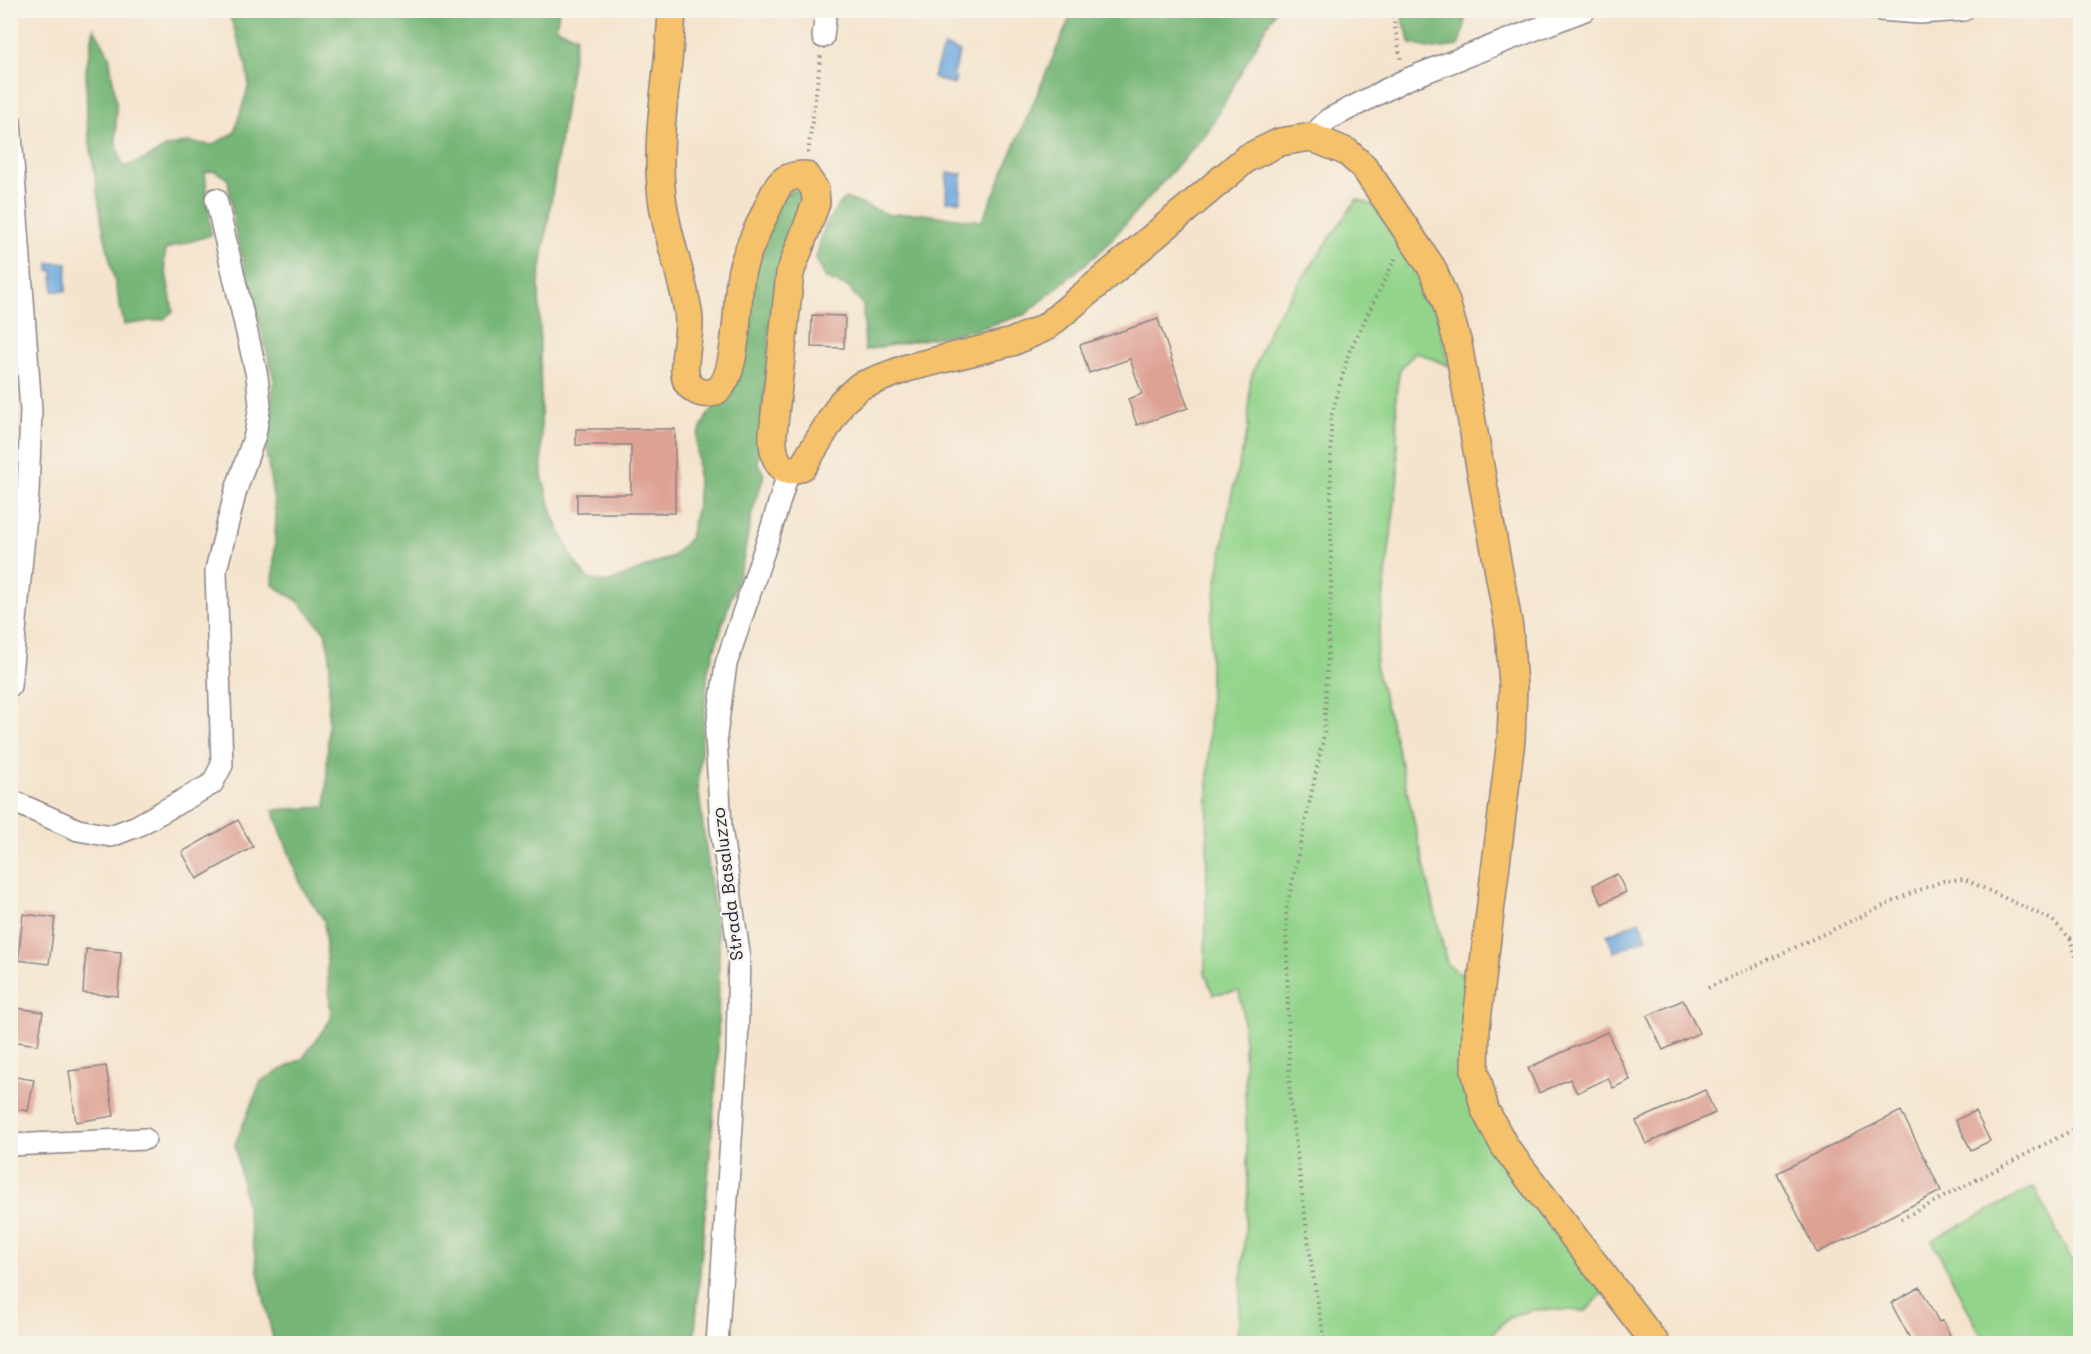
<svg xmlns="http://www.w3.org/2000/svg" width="2091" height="1354" viewBox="0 0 2091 1354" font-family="Mali,sans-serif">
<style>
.green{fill:#93d48b;stroke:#5a7b63;stroke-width:1.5}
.forest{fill:#76b677;stroke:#4c6c59;stroke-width:1.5}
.water{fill:#6ea8de;stroke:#48658c;stroke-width:1.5}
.building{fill:#dea295}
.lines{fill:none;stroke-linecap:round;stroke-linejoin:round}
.minor-casing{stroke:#8b8384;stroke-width:24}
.major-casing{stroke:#8b8384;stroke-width:30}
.path{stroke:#8b8384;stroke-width:4;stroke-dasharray:1.5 4.5;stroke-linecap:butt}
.minor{stroke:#fff;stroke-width:21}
.major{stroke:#f5c16b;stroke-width:27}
.labels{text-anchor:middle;stroke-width:4.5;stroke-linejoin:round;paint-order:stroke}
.street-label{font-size:18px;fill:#22223b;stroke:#f7f3e8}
</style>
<rect width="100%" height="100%" fill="#f7f3e8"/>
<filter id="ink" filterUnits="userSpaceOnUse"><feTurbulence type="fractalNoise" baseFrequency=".0167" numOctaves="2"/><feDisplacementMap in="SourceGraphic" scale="12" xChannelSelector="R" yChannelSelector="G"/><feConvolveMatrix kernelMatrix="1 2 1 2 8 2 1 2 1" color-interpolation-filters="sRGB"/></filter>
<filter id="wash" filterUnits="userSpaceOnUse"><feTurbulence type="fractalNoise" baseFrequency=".008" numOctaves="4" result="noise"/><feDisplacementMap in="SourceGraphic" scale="24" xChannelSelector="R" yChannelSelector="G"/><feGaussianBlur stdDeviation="1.35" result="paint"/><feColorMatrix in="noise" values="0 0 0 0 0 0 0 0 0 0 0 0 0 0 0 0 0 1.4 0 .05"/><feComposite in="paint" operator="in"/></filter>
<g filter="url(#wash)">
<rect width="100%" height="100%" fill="#f4e4cd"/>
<!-- green -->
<path class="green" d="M1357,199l17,6 49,77 17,41 9,43 -33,-14 -16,17 -4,24 2,83 -23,190 17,60 55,238 19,13 -1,65 15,86 32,51 91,114 -17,18c-42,-1 -76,-10 -99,32h-250l11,-153 -5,-178 -4,-21 -26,3 -8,-21 6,-354 20,-122 17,-69 2,-47 21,-57z
M2034,1187l46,90v66h-95l-53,-103z"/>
<!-- forest -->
<path class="forest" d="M228,11h331l-3,17 20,8 -37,245 3,195 12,42 20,43 14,18 19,4 66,-27 17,-18 8,-38 -1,-63 11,-23 24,-21 12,-31 10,-83 8,-39 21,-44 10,-6 8,2 3,8 -25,70 -9,60 -12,133 6,12 -12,38 -9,48 -35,109 -10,117 21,159 -1,114 -24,283h-420l-16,-71 -23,-128 26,-63 42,-23 28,-39 -7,-99 -22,-32 -29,-78 53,-3 4,-151 -5,-24 -27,-31 -25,-16 3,-69 -10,-66 8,-71 -40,-153 -6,-47 -13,-8 -10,1 6,63 -45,14 -2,12 9,50 -9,8 -40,6 -22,-102 -15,-101 -1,-52 8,-42 15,27 7,46v43l7,23 23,-8 20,-12 23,-5 23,3 22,-12 15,-48 -4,-25z
M1073,11h202l-66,119 -106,119 -77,65 -51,16 -110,20 -2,-45 -15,-18 -22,-8 -10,-20c6,-29 9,-39 29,-61l45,17 23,-2 69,8z
M1400,11h64l1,14 -7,21 -24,3 -23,-5z"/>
<!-- water -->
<path class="water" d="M944,46l16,6 -8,24 4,2 -2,7 -21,-8z
M947,173l15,1 -2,27h-14z
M49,263h18l-1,28h-13v-20h-4z
M1640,921l7,17 -33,14 -7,-17z"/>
<g id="blocks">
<!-- building -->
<path class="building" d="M812,315l33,1 -1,32 -33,-1z
M1158,319l30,89 -51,17 -9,-26 14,-5 -12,-35 -41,14 -9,-28z
M576,429h99v84h-98v-19h54v-49h-55z
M238,820l15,27 -56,32 -15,-27z
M1617,874l9,18 -24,12 -9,-19z
M23,914l32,4 -6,46 -31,-4z
M86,949l35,3 -3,44 -35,-3z
M1683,1000l16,33 -36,17 -16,-34z
M10,1007l33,5 -5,33 -28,-4z
M1607,1032l23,48 -17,8 -5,-10 -31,15 -7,-14 -31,14 -11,-25z
M106,1066l8,50 -38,6 -7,-51z
M10,1076l24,4 -6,31 -18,-3z
M1705,1090l10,23 -69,31 -10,-23z
M1901,1111l40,80 -124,62 -40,-80z
M1975,1111l15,30 -19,9 -15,-30z
M1920,1287l19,35 4,-2 11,24h-41l-22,-41z"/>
</g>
</g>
<g filter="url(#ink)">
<use href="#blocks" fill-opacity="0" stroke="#8b8384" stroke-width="1.5"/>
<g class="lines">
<defs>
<path id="minor" d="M1880,10l40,3 43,-3
M823,37l3,-27
M10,121l21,289 -3,83 -18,193
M1311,137l18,-18 76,-39 180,-70
M10,800l68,30 33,6 26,-10 75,-42 10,-19 -6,-195 20,-80 19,-55 5,-30 -3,-29 -41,-177
M10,1145l135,-6
M717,1344l20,-292 2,-99 -18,-125 -5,-93 10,-71 44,-131 19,-63"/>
<path id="major" d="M672,10c-2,59 -16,118 -11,177 3,42 20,83 27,124 4,21 -5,43 -3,63 1,13 14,21 26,19 30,-7 24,-98 31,-123 5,-20 15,-39 24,-59 10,-21 12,-36 39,-36l10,15 1,13 -26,70 -17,160c-1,19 4,47 30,33l39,-64 18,-16 47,-18 105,-26 34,-15 201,-169 33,-16 31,-5 36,15 17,15 68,101 14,34 12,42 51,284 4,59 -2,53 -35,288 -1,42 10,40 20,37 151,197"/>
</defs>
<!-- minor casing -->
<use href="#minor" class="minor-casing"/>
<!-- major casing -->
<use href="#major" class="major-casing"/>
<!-- path -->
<path class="path" d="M1392,10l9,50
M808,153l13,-99
M2070,938l10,2
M1708,988l201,-94 34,-13 21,-2 88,41 18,18 10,35
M1901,1219l179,-93
M1325,1344l-13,-75 -22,-168 -4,-190 38,-176 7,-148v-170l18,-65 48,-97"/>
<!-- minor -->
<use href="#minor" class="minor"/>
<!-- major -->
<use href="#major" class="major"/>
</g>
</g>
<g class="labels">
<!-- street labels -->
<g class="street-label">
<text transform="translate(728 884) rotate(-97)" y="6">Strada Basaluzzo</text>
</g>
</g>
<!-- margin -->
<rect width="2091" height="1354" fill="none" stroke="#f7f3e8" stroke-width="36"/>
</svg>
